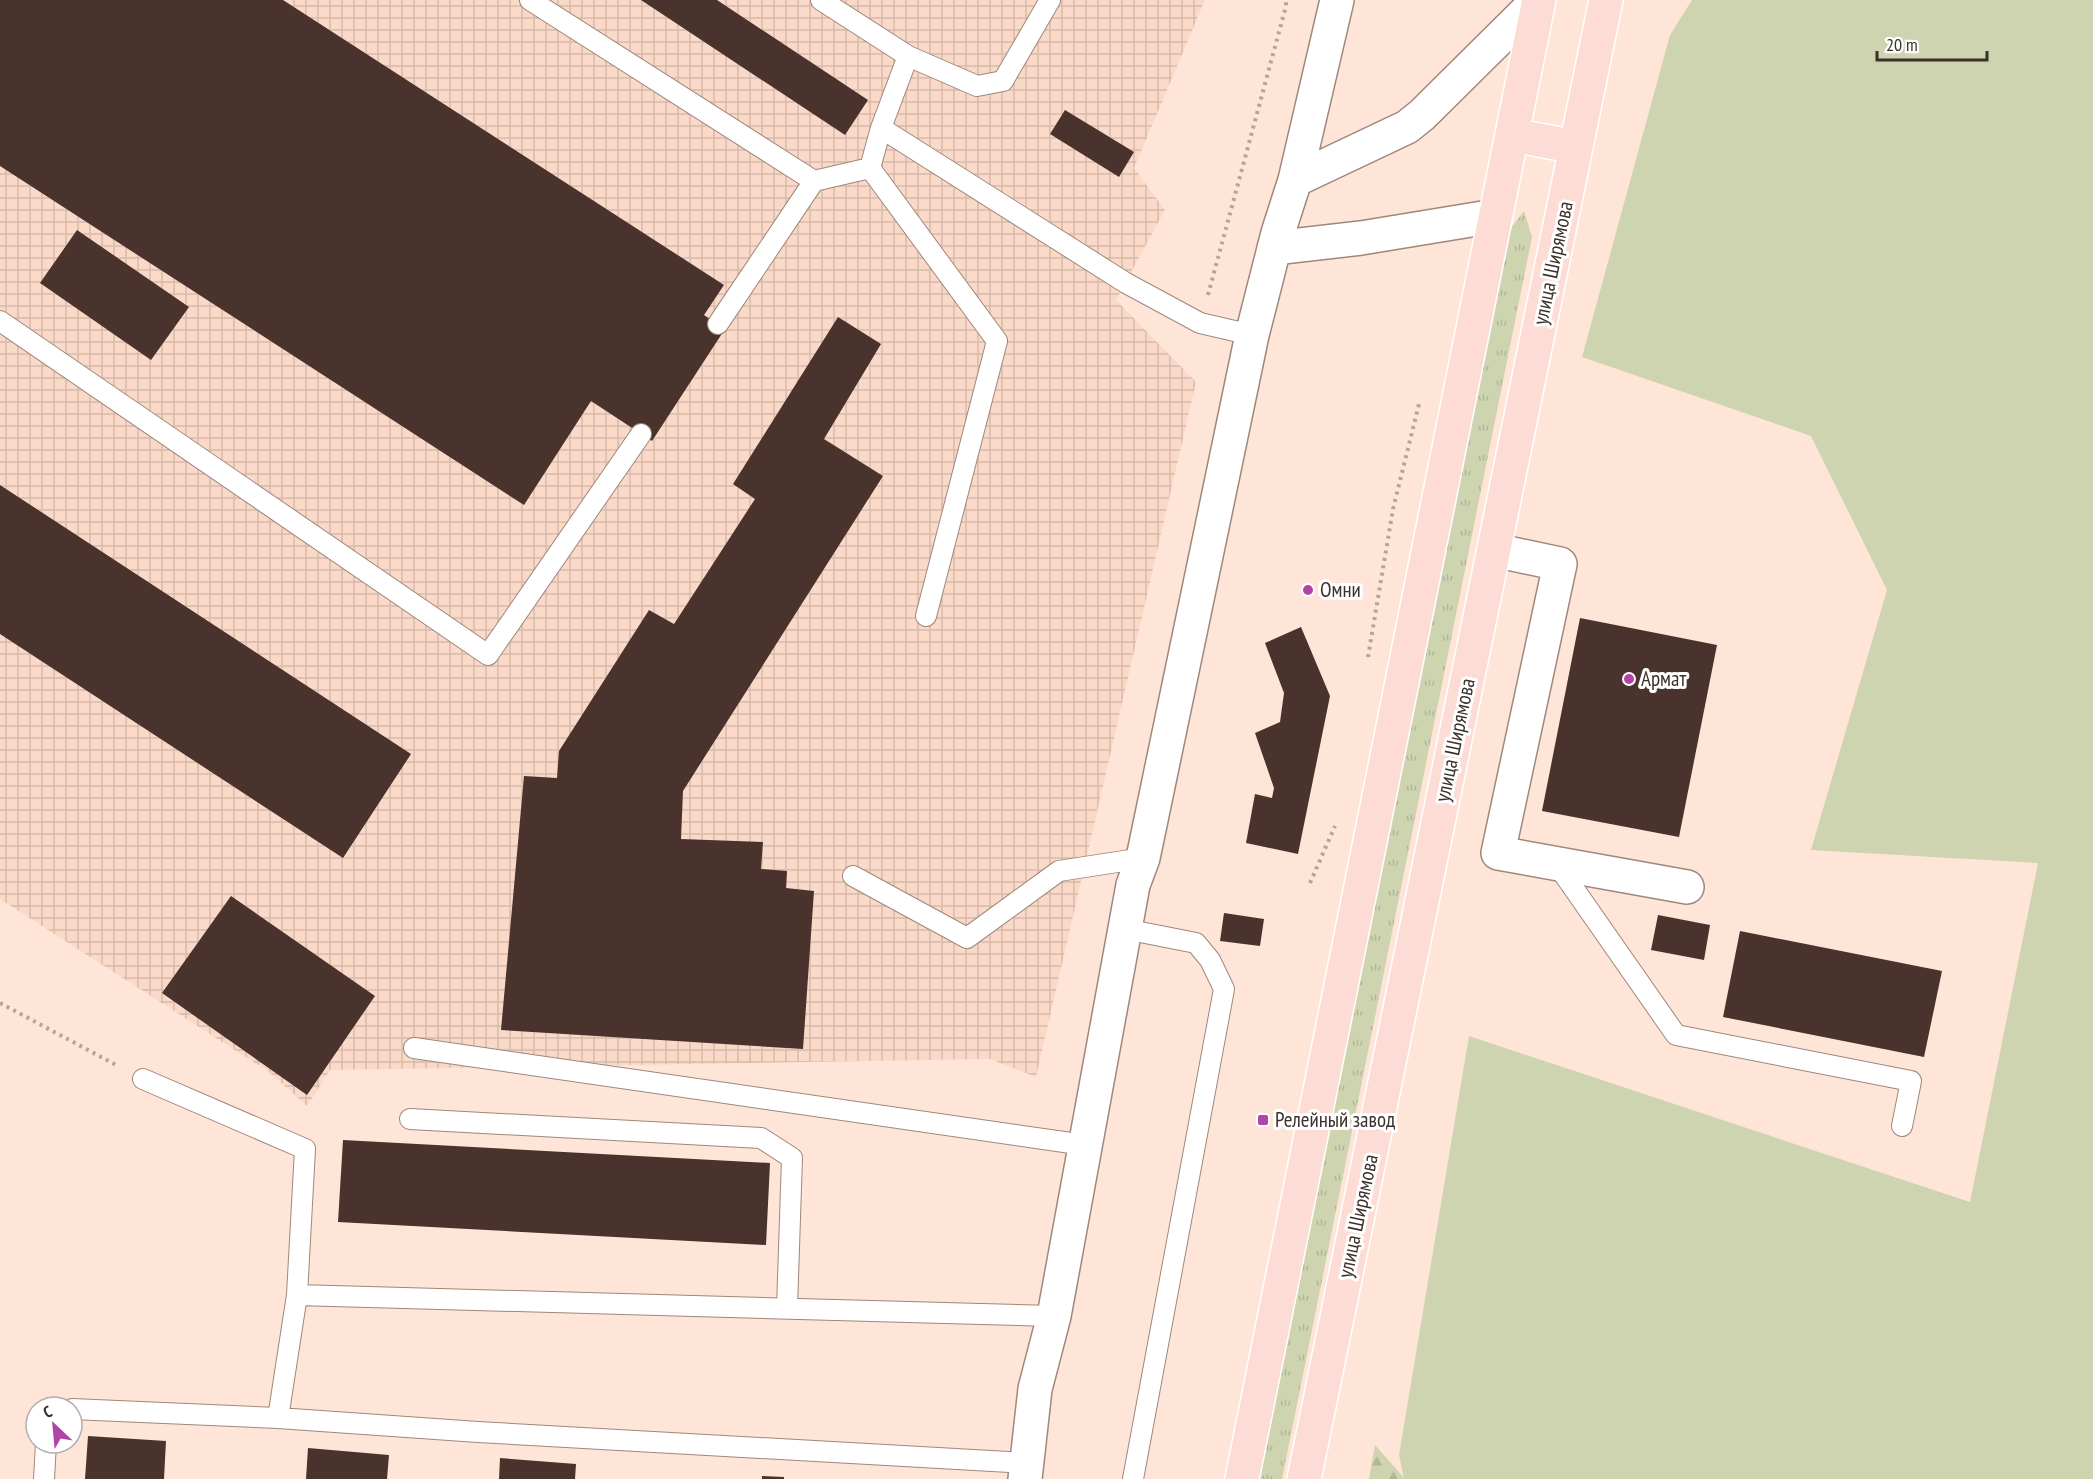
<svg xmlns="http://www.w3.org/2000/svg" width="2093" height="1479" viewBox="0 0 2093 1479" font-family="'PT Sans Narrow',sans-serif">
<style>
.industrial{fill:url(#industrial-grid)}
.grass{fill:url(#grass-tufts)}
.forest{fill:url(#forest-firs)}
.green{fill:#ced4b0}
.building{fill:#49332c}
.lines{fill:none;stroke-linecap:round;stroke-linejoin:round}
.service-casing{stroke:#9f877b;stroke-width:22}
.minor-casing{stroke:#9f877b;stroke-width:36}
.primary-casing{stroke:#fff;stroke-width:36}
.path{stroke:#b7a399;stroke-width:4;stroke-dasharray:3 4.5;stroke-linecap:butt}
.service{stroke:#fff;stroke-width:20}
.minor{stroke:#fff;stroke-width:33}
.primary{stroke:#fcdcd4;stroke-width:33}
.poi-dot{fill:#b145a6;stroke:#fff;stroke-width:2}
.labels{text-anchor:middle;stroke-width:6;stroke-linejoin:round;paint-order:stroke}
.street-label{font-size:21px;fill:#3b312c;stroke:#fff}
.poi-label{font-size:21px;fill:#3b312c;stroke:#fff;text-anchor:start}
</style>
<defs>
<pattern id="industrial-grid" width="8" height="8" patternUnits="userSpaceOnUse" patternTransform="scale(1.5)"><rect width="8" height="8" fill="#fbd9c8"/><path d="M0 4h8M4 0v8" fill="none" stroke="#d8bbac"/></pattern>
<pattern id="grass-tufts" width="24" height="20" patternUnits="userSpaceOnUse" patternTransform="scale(1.5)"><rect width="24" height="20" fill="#ced4b0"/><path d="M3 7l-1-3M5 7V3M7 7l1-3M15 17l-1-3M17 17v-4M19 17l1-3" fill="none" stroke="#b2b698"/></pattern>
<pattern id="forest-firs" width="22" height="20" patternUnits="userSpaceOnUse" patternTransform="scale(1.5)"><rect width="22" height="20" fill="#ced4b0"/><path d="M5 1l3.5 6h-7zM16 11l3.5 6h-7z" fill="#b2b698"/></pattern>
</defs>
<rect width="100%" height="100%" fill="#ffe5d8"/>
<!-- industrial -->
<path class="industrial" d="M0,0h1205l-71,168 31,42 -49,90 80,82 -160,695 -46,-18 -660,11 -23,36 -38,-34 -269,-173z"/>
<!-- grass -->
<path class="grass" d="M1524,211l8,26 -250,1242h-30l256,-1247z"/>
<!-- forest -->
<path class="forest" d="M1375,1445l30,34h-36z"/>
<!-- green -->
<path class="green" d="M1692,0h401v1479h-689l-5,-24 70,-419 501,166 68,-339 -227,-13 76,-260 -76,-154 -229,-79 88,-322z"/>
<!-- building -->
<path class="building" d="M0,0h283l441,285 -20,30 21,14 -73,112 -61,-40 -67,104 -524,-339z
M641,0h76l151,100 -23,35z
M1065,110l69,42 -15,25 -69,-43z
M77,230l112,77 -38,53 -111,-77z
M838,317l43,27 -57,95 59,37 -200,315 -2,48 82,3 -2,27 26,2 -1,17 28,3 -11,158 -302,-19 23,-254 33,2 2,-27 90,-141 25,14 81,-125 -22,-15z
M0,485l411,269 -68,104 -343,-224z
M1580,618l137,27 -38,192 -137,-26z
M1301,627l29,69 -32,158 -52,-11 9,-49 17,4 2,-10 -19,-55 25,-11 4,-29 -19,-50z
M231,896l144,100 -68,99 -145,-102z
M1224,913l40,6 -4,27 -40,-5z
M1658,915l52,10 -6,35 -53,-10z
M1740,931l202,40 -18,86 -201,-40z
M343,1140l427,23 -4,82 -428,-23z
M88,1436l78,5 -2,38h-79z
M308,1448l81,7 -2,24h-81z
M500,1458l76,6 -1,15h-76z
M762,1476l22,1v2h-22z"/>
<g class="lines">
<defs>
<path id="service" d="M530,0l284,181 56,-13 11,-40
M821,0l87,56 -27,72 245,155 74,40 52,12
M908,56l69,30 26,-5 47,-81
M870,168l127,173 -71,275
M0,321l488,334 153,-221
M718,324l96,-143
M1556,863l120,172 235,46 -9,45
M853,876l114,62 92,-67 84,-13
M1125,929l71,14 14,17 14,29 -91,490
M414,1048l671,97
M143,1079l162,70 -8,146 -19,123
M410,1119l351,19 31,20 -5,150
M297,1295l757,21
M72,1409l206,9 200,14 549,31
M44,1479l2,-36"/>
<path id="minor" d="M1295,180l112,-53 15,-12 116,-115
M1274,248l87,-10 134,-22
M1494,550l66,14 -62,289 189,34
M1025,1479l10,-90 19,-73 79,-431 10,-27 109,-523 26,-102 17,-53 42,-180"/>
<path id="primary" d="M1512,135l64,12
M1242,1479l297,-1479
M1304,1479l302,-1479"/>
</defs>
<!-- service casing -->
<use href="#service" class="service-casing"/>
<!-- minor casing -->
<use href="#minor" class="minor-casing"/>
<!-- primary casing -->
<use href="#primary" class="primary-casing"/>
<!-- path -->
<path class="path" d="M1208,295l78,-289v-6
M1368,657l25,-148 27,-109
M1310,883l25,-57
M0,1003l118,63"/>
<!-- service -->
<use href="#service" class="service"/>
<!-- minor -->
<use href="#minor" class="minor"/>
<!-- primary -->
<use href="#primary" class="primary"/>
</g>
<!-- markers -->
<g class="poi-dot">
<circle cx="1308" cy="590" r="6"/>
<circle cx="1629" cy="679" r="6"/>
<rect x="1257" y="1114" width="12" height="12" rx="3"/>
</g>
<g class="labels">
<!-- street labels -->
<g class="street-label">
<text transform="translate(1553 263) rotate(-78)" y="7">улица Ширямова</text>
<text transform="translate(1455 740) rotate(-78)" y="7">улица Ширямова</text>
<text transform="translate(1358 1216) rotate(-78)" y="7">улица Ширямова</text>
</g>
<!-- poi labels -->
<g class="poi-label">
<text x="1320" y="597">Омни</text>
<text x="1641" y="686">Армат</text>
<text x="1275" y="1127">Релейный завод</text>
</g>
</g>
<!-- north arrow -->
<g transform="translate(54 1425) rotate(334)"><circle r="28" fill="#ffffff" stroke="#b1adab" stroke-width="1.5"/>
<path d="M0-4.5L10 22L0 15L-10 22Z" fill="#b145a6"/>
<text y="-9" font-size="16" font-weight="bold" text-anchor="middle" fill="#3b312c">С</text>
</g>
<!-- scale -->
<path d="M1877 51v9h110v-9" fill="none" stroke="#3b312c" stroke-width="3"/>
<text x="1886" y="51" font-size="18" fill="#3b312c" stroke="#ffffff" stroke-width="4.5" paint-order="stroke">20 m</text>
</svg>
